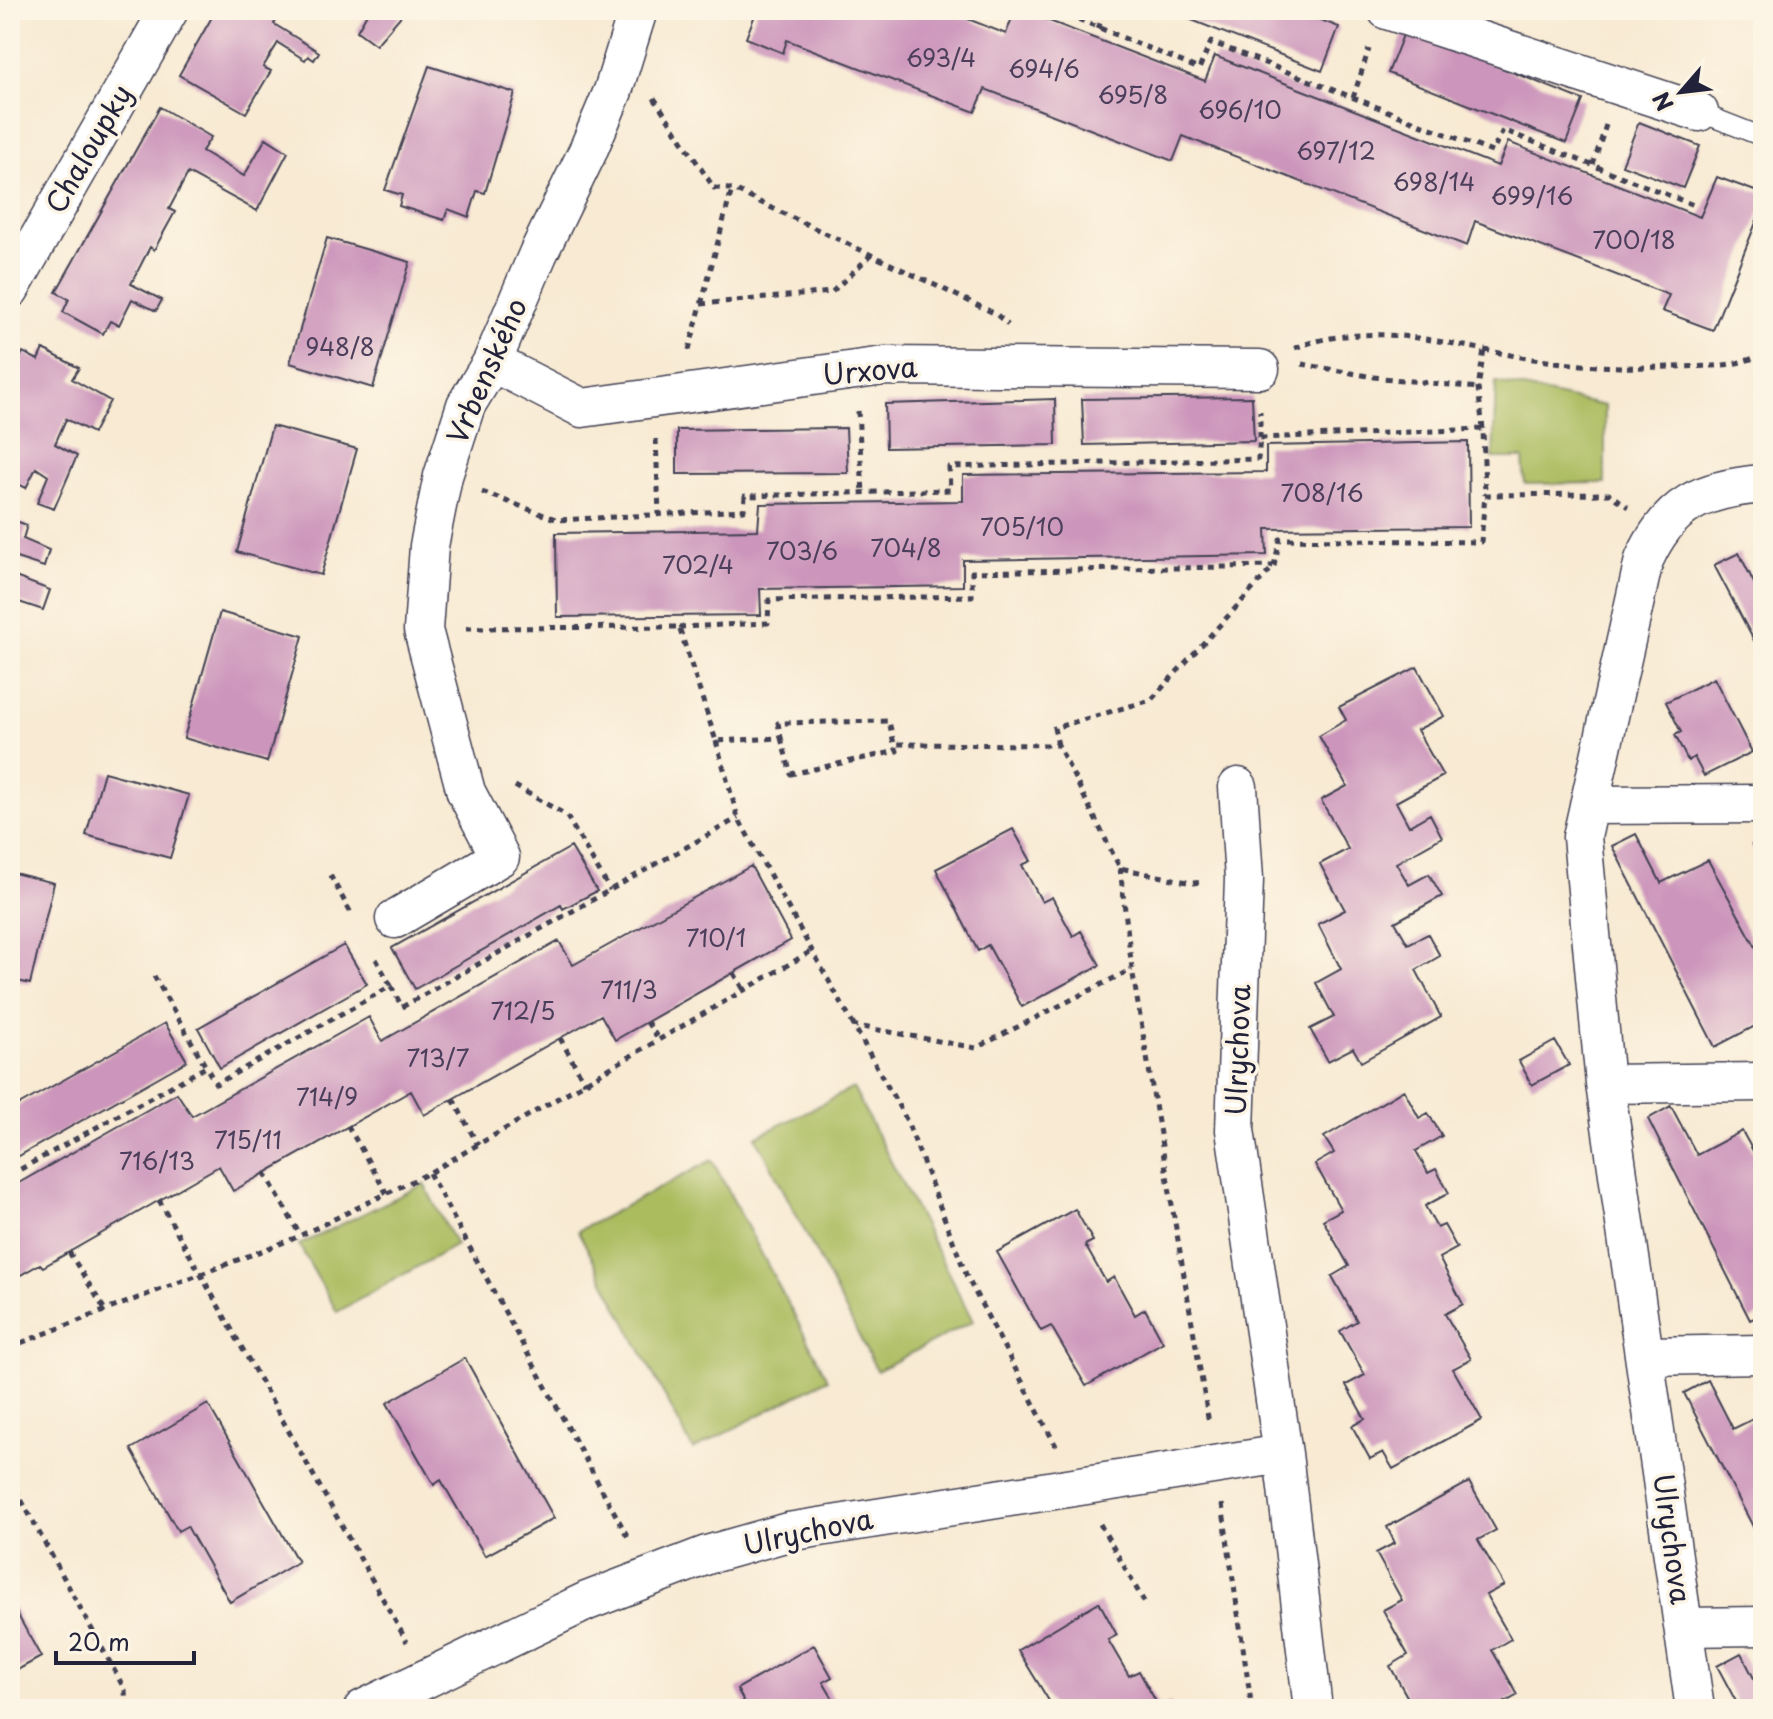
<svg xmlns="http://www.w3.org/2000/svg" width="1773" height="1719" viewBox="0 0 1773 1719" font-family="'Playpen Sans',sans-serif">
<style>
.green{fill:#abbc5f;stroke:#666f4d;stroke-width:2}
.building{fill:#cc95bb}
.lines{fill:none;stroke-linecap:round;stroke-linejoin:round}
.lane-casing{stroke:#424052;stroke-width:21}
.street-casing{stroke:#424052;stroke-width:41}
.path{stroke:#424052;stroke-width:5;stroke-dasharray:6 6;stroke-linecap:butt}
.lane{stroke:#fff;stroke-width:18}
.street{stroke:#fff;stroke-width:38}
.labels{text-anchor:middle;stroke-width:7;stroke-linejoin:round;paint-order:stroke}
.number-label{font-size:24px;fill:#4c3f5b}
.street-label{font-size:28px;fill:#22223b;stroke:#fcf5e5}
</style>
<rect width="100%" height="100%" fill="#fcf5e5"/>
<filter id="ink" filterUnits="userSpaceOnUse"><feTurbulence type="fractalNoise" baseFrequency=".0125" numOctaves="2"/><feDisplacementMap in="SourceGraphic" scale="16" xChannelSelector="R" yChannelSelector="G"/><feConvolveMatrix kernelMatrix="1 2 1 2 8 2 1 2 1" color-interpolation-filters="sRGB"/></filter>
<filter id="wash" filterUnits="userSpaceOnUse"><feTurbulence type="fractalNoise" baseFrequency=".006" numOctaves="4" result="noise"/><feDisplacementMap in="SourceGraphic" scale="32" xChannelSelector="R" yChannelSelector="G"/><feGaussianBlur stdDeviation="1.8" result="paint"/><feColorMatrix in="noise" values="0 0 0 0 0 0 0 0 0 0 0 0 0 0 0 0 0 1.4 0 .05"/><feComposite in="paint" operator="in"/></filter>
<g filter="url(#wash)">
<rect width="100%" height="100%" fill="#f8ead3"/>
<!-- green -->
<path class="green" d="M1496,382l109,24v77l-80,1 -2,-26h-30z
M853,1088l120,233 -96,50 -121,-234z
M712,1160l116,219 -135,71 -115,-219z
M424,1184l32,61 -119,67 -38,-67z"/>
<g id="blocks">
<!-- building -->
<path class="building" d="M216,10h66l-8,14 45,28 -5,8 -6,-4 -3,4 -27,-17 -15,24 8,4 -25,42 -67,-38z
M369,10h37l-30,35 -19,-14z
M757,10h188l61,24 9,-24h6l184,71 10,-25 283,110 10,-24 192,75 17,-40 46,17v11l-50,125 -51,-19 7,-16 -194,-74 -8,25 -284,-110 -10,25 -188,-72 -10,23 -188,-72 -4,13 -37,-15z
M1166,10h128l45,17 -17,44z
M1405,30l178,70 -17,43 -178,-70z
M429,66l86,27 -30,100 -8,-2 -8,26 -21,-8 -4,11 -45,-14 3,-11 -17,-5z
M160,107l51,30 -9,14 42,25 22,-38 22,14 -31,59 -69,-38 -19,36 6,3 -21,38 -4,-3 -19,37 31,16 -6,11 -24,-12 -13,26 -9,-4 -7,13 -40,-22 6,-13 -13,-7z
M1639,122l61,24 -17,42 -61,-23z
M327,238l83,24 -37,126 -83,-25z
M43,349l36,19 -7,11 38,22 -17,32 -27,-14 -11,25 22,12 -23,53 -17,-6 11,-27 -12,-8 -10,20 -16,-8v-104l13,-24 15,8z
M1252,397l2,44 -170,4 -2,-46z
M1055,399l1,46 -170,3 -1,-44z
M272,426l85,23 -36,126 -84,-23z
M846,428l2,45 -171,1v-44z
M1468,442l1,85 -203,2 1,26 -304,5v26l-203,3 1,26 -204,2 -1,-84 202,-3 2,-26 203,-3v-26l303,-3v-26z
M10,519l17,6 -4,14 26,11 -5,17 -34,-11z
M1739,553l24,48v56l-3,2 -3,-6 3,-1 -46,-87z
M10,575l40,15 -7,20 -33,-11z
M220,612l83,24 -36,126 -83,-24z
M1417,667l27,49 -27,14 26,46 -47,26 13,24 21,-12 12,23 -46,26 13,22 20,-11 13,22 -47,26 13,22 20,-10 12,22 -24,14 25,47 -80,45 -8,-14 -25,13 -18,-32 24,-12 -18,-34 25,-14 -23,-45 27,-14 -25,-46 28,-15 -27,-49 26,-14 -28,-50 27,-16 -7,-13z
M1714,678l38,74 -48,24 -10,-19 -6,4 -13,-26 6,-3 -15,-30z
M104,772l85,23 -19,63 -84,-23z
M1013,829l18,32 -9,4 20,37 10,-5 21,39 8,-5 19,34 -78,42 -34,-62 -10,6 -42,-82z
M1636,834l25,49 47,-23 55,100v62l-48,25 -103,-201z
M1763,840v26l-11,-21z
M571,847l26,44 -34,18 -2,-4 -146,84 -23,-41z
M751,866l40,74 -176,100 -14,-25 -177,100 -13,-24 -178,100 -14,-25 -176,101 -3,-3 -30,17v-93l167,-95 15,23 177,-99 13,24 177,-100 14,24z
M10,872l44,11 -24,101 -20,-5z
M344,945l23,39 -147,84 -22,-40z
M165,1023l22,38 -177,100v-51z
M1555,1041l14,24 -37,20 -13,-24z
M1404,1090l15,28 9,-5 14,23 -26,15 12,22 8,-4 13,24 -24,13 12,22 7,-3 13,23 -18,10 24,46 -18,10 26,45 -18,10 29,51 -89,49 -10,-17 -13,7 -18,-33 13,-7 -19,-34 19,-10 -25,-44 17,-10 -25,-45 17,-10 -26,-46 18,-10 -26,-46 19,-11 -10,-16z
M1671,1106l26,49 45,-24 21,38v145l-13,6 -102,-201z
M1075,1209l18,32 -8,4 21,37 8,-5 21,38 10,-6 18,33 -77,44 -35,-60 -10,5 -44,-79z
M465,1358l89,160 -69,38 -44,-76 -7,5 -47,-82z
M1708,1380l25,49 30,-15v132l-79,-153z
M208,1404l90,158 -68,40 -43,-76 -9,5 -47,-82z
M1469,1482l27,48 -18,10 26,45 -18,10 25,44 -19,11 26,45 -18,10 2,4h-88l-24,-43 18,-11 -25,-45 19,-10 -26,-47 19,-10 -8,-16z
M10,1601l31,56 -31,17z
M1099,1602l18,33 -9,5 21,36 10,-5 21,38 10,-6 3,6h-119l-36,-59z
M814,1645l18,32 -9,5 16,27h-91l-11,-20z
M1741,1653l22,43v13h-23l-23,-43z"/>
</g>
</g>
<g filter="url(#ink)">
<use href="#blocks" fill-opacity="0" stroke="#424052" stroke-width="2"/>
<g class="lines">
<defs>
<path id="lane" d="M1699,112l64,25"/>
<path id="street" d="M1387,10l312,102
M10,289l159,-279
M492,362l90,46 302,-42 376,3
M1238,787l6,92 -9,251 48,324 30,255
M1589,805l174,-1
M395,919l105,-62 -34,-65 -43,-162 6,-84 14,-70 23,-71 26,-43 46,-108 49,-101 26,-62 25,-81
M1605,1084l158,-2
M1646,1356l117,-2
M1684,1627l79,-1
M363,1709l224,-108 120,-46 81,-23 495,-78
M1695,1709l-90,-625 -23,-247 62,-277c25,-56 58,-71 119,-76"/>
</defs>
<!-- lane casing -->
<use href="#lane" class="lane-casing"/>
<!-- street casing -->
<use href="#street" class="street-casing"/>
<!-- path -->
<path class="path" d="M1056,10l143,59 12,-27 281,110 11,-22 193,76
M1098,29l7,-19
M654,98l60,90 18,1 264,125 12,11
M1353,98l16,-49
M1593,165l13,-40
M701,304l131,-12 40,-38
M1295,348c82,-32 169,2 252,13 41,6 86,7 127,6 33,-1 60,1 89,-13
M10,350l11,-20
M689,350l43,-161
M1302,364l71,13 105,11
M858,411l5,82
M1483,429l-5,-41 6,-38
M1260,438v-27
M656,439l3,75
M482,492l76,28 186,-10 1,-14 205,-6 -1,-23 309,-8 2,-21 223,-9 2,66
M679,627l89,-4 1,-23 203,-4v-24l301,-6
M466,628l213,-1 37,114 65,-3 -3,-15 111,-2 5,23 164,1 62,123 72,15 11,-1
M781,738l10,36 106,-23 -3,-7
M716,741l22,77 169,303 60,156 89,169
M1058,745l-4,-17 97,-28 123,-134 6,-27 201,3 4,-47 124,-1 19,13
M515,786l51,29 44,75
M1120,868l12,101 77,454
M330,875l22,40
M376,959l15,27
M734,973l10,17
M154,976l52,91
M647,1022l12,18
M852,1025l124,23 156,-79
M560,1038l25,45
M453,1099l25,46
M348,1126l39,68
M265,1173l35,62
M429,1173l201,368
M10,1175l196,-108 10,17 175,-98 11,21 336,-189
M159,1200l248,442
M69,1252l36,58
M10,1347l285,-109 134,-65 381,-221
M10,1479l115,211 1,19
M1222,1504l30,205
M1100,1524l47,83"/>
<!-- lane -->
<use href="#lane" class="lane"/>
<!-- street -->
<use href="#street" class="street"/>
</g>
</g>
<g class="labels">
<!-- number labels -->
<g class="number-label">
<text x="941" y="67">693/4</text>
<text x="1044" y="78">694/6</text>
<text x="1133" y="104">695/8</text>
<text x="1240" y="119">696/10</text>
<text x="1336" y="160">697/12</text>
<text x="1434" y="191">698/14</text>
<text x="1532" y="205">699/16</text>
<text x="1634" y="249">700/18</text>
<text x="340" y="356">948/8</text>
<text x="1322" y="502">708/16</text>
<text x="1022" y="536">705/10</text>
<text x="906" y="557">704/8</text>
<text x="802" y="560">703/6</text>
<text x="698" y="574">702/4</text>
<text x="716" y="947">710/1</text>
<text x="629" y="999">711/3</text>
<text x="523" y="1020">712/5</text>
<text x="438" y="1067">713/7</text>
<text x="327" y="1106">714/9</text>
<text x="248" y="1149">715/11</text>
<text x="157" y="1170">716/13</text>
</g>
<!-- street labels -->
<g class="street-label">
<text transform="translate(89 149) rotate(-60)" y="10">Chaloupky</text>
<text transform="translate(487 371) rotate(-66)" y="10">Vrbenského</text>
<text transform="translate(870 371) rotate(-5)" y="10">Urxova</text>
<text transform="translate(1238 1050) rotate(-88)" y="10">Ulrychova</text>
<text transform="translate(808 1532) rotate(-12)" y="10">Ulrychova</text>
<text transform="translate(1672 1539) rotate(82)" y="10">Ulrychova</text>
</g>
</g>
<!-- margin -->
<rect width="1773" height="1719" fill="none" stroke="#fcf5e5" stroke-width="40"/>
<!-- north arrow -->
<g transform="translate(1681 92) rotate(242)" stroke="#fcf5e5" stroke-width="6" paint-order="stroke">
<path d="M0-6L14 30L0 20L-14 30Z" fill="#22223b"/>
<text y="-12" font-size="22" font-weight="bold" text-anchor="middle" fill="#22223b">N</text>
</g>
<!-- scale -->
<path d="M56 1651v12h138v-12" fill="none" stroke="#22223b" stroke-width="4"/>
<text x="68" y="1651" font-size="24" fill="#22223b" stroke="#fcf5e5" stroke-width="6" paint-order="stroke">20 m</text>
</svg>
